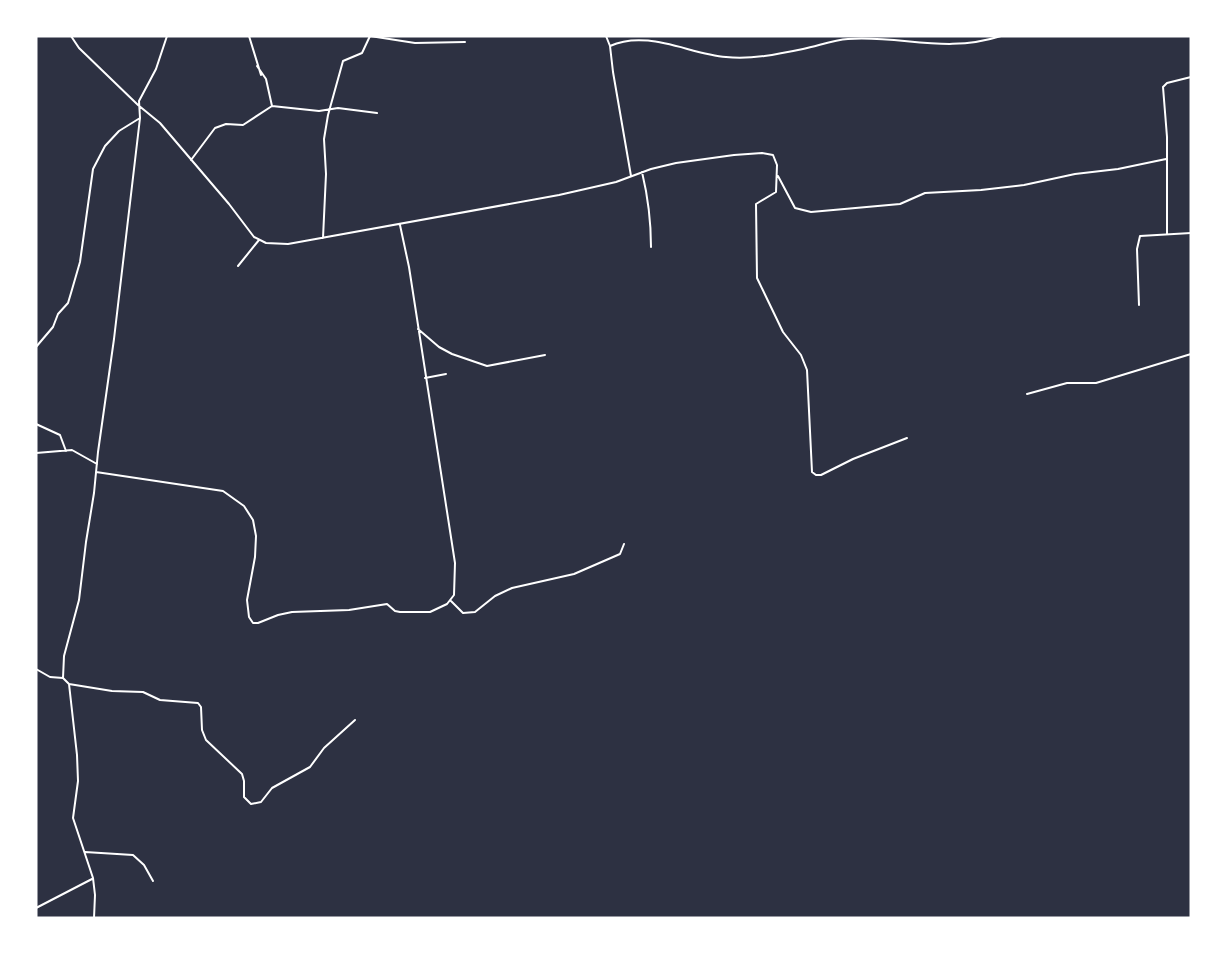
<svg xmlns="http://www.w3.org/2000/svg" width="1227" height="954" viewBox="0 0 1227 954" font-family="Raleway,sans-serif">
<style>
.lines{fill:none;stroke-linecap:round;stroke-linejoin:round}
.minor{stroke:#fff;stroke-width:2}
</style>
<rect width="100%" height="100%" fill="#2d3142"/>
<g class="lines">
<!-- minor -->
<path class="minor" d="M71,36l8,12 59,57 22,18 69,81 25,33 12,6 22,1 271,-49 57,-13 35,-13 25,-6 58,-8 28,-2 11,2 4,10 -1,27 -20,12 1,74 26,54 18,23 6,15 5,102 4,3h5l32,-16 54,-21
M249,36l12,39
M606,36l4,10 3,26 18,104
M610,46c37,-17 79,8 116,11 24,3 53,-3 77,-8 15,-3 30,-9 45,-10 54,-4 97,15 153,-3
M257,66l9,13 6,27
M191,160l24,-32 11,-4 17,1 29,-19 47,5 19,-3 39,5
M642,172c6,25 9,49 9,75
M778,176l17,32 16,4 89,-8 25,-11 56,-3 43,-5 51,-11 43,-5 48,-10
M1167,233v-96l-4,-50 4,-4 24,-6
M323,238l3,-64 -2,-35 4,-24 15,-54 19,-8 8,-17 45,7 50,-1
M238,266l21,-26
M1139,305l-2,-56 3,-13 51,-3
M418,329l21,18 13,7 35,12 58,-11
M36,347l17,-20 5,-13 10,-11 3,-10 9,-31 13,-93 12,-23 14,-15 21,-13
M425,378l21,-4
M1027,394l40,-11h29l95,-29
M36,424l24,11 6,16
M36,453l36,-3 25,14
M96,472l127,19 21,15 9,14 3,16 -1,21 -8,43 2,17 4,6h5l20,-8 14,-3 57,-2 38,-6 8,7 5,1h30l17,-8 7,-9 1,-32 -46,-296 -9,-42
M451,601l12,12 12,-1 20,-16 17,-8 62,-14 46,-20 4,-10
M36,669l14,8 13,1
M69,684l43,7 31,1 17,8 38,3 3,4 1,23 4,10 36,34 2,7v16l7,7 10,-2 11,-14 38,-21 14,-19 31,-28
M85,852l48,3 11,10 9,16
M36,908l56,-29
M94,918l1,-23 -2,-17 -20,-60 5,-37 -1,-26 -8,-71 -6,-6 1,-22 15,-56 7,-58 8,-49 4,-41 16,-113 26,-221 -1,-17 17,-32 11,-33"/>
</g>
<!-- border -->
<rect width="1227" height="954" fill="none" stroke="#ffffff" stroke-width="75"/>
</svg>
